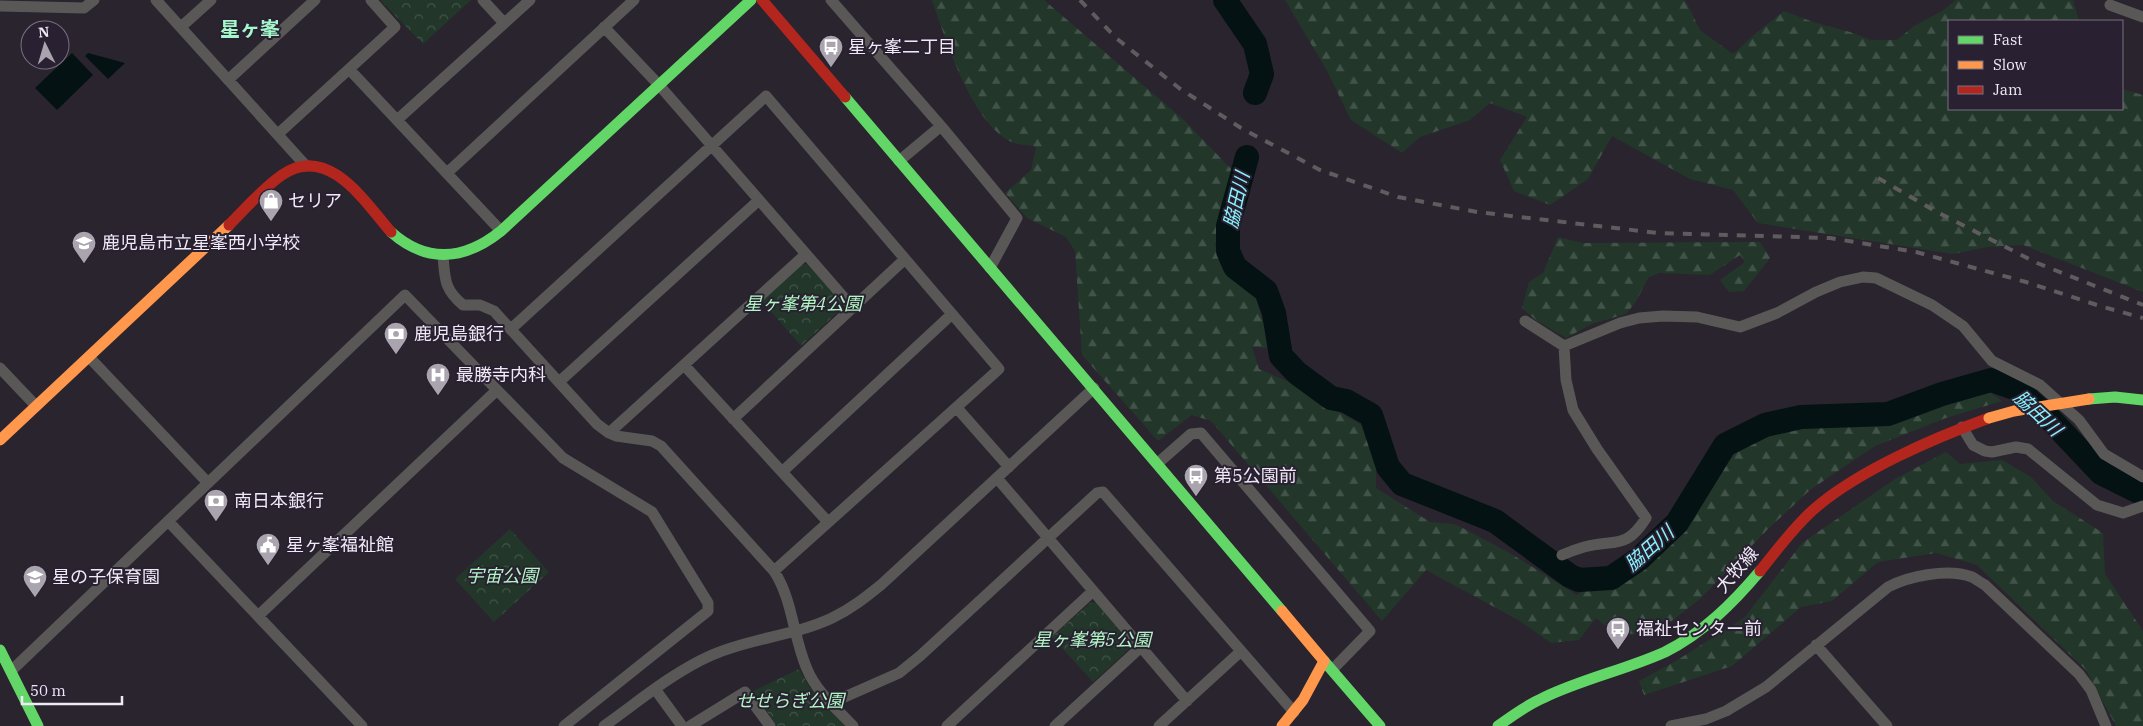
<svg xmlns="http://www.w3.org/2000/svg" width="2143" height="726" viewBox="0 0 2143 726" font-family="'IBM Plex Serif','Noto Sans JP',serif">
<style>
.forest{fill:url(#forest-firs)}
.park{fill:url(#park-crowns)}
.water{fill:#041214}
.lines{fill:none;stroke-linecap:round;stroke-linejoin:round}
.river{stroke:#041214;stroke-width:24}
.street{stroke:#5a5857;stroke-width:11}
.fast{stroke:#63d668;stroke-width:11}
.slow{stroke:#ff974d;stroke-width:11}
.jam{stroke:#b3261e;stroke-width:11}
.rail{stroke:#5f5b5e;stroke-width:4;stroke-dasharray:9 9;stroke-linecap:butt}
.slow-bridge{stroke:#ff974d;stroke-width:11}
.labels{text-anchor:middle;stroke-width:4;stroke-linejoin:round;paint-order:stroke}
.poi-label{font-size:18px;fill:#efe9f5;stroke:#292031;text-anchor:start}
.park-label{font-size:18px;font-style:italic;fill:#b1f7c4;stroke:#292031}
.street-label{font-size:18px;fill:#efe9f5;stroke:#292031}
.water-label{font-size:19px;font-style:italic;fill:#89f2fe;stroke:#292031}
.quarter-label{font-size:20px;font-weight:bold;fill:#a5f7cb;stroke:#292031}
</style>
<defs>
<pattern id="forest-firs" width="22" height="20" patternUnits="userSpaceOnUse" patternTransform="scale(1.25)"><rect width="22" height="20" fill="#22372a"/><path d="M5 1l3.5 6h-7zM16 11l3.5 6h-7z" fill="#42544a"/></pattern>
<pattern id="park-crowns" width="20" height="18" patternUnits="userSpaceOnUse" patternTransform="scale(1.25)"><rect width="20" height="18" fill="#22372a"/><path d="M2 6a3 3 0 1 1 6 0M12 15a3 3 0 1 1 6 0" fill="none" stroke="#42544a"/></pattern>
</defs>
<rect width="100%" height="100%" fill="#29242d"/>
<!-- forest -->
<path class="forest" d="M932,0h112l141,121 51,53 -21,71 6,20 33,24 16,59 -18,-1 7,22 47,20 14,12 45,26 11,32v29l54,34 25,2 55,29 67,42 92,-64 30,-64 38,-40 55,-20 65,13 117,-39 28,20 -56,17 -71,28 -65,44 -42,39 -68,70 -40,31 -42,7 -22,-19 -17,22 -28,3 -31,-22 -94,-51 -44,51 -171,-200 -19,-6 -34,26 -76,-86 -7,-104 -9,-14 -39,-19 -22,-25 26,-23 5,-23c-7,-2 -16,-2 -22,-4 -42,-17 -68,-103 -82,-143z
M1285,0h400l15,30 33,24 23,-21 28,-22 29,11 37,10 21,8h26l17,-14 28,-15 14,-11h117l6,21h-130v88h173v-20l21,6v197l-120,-47 -35,2 -35,7 -195,-31 -25,-33 -43,-11 -78,-43 -24,43 -38,26 -36,-14 -14,-31 27,-43 -37,-14 -20,17 -50,17 -18,16 -51,-33 -25,-51z
M1558,237l24,6 178,-1 10,16 -26,33 -15,1 -9,-12 25,-18 -5,-7 -30,20 -51,-2 -10,4 -14,26 -9,11 -34,10 -26,14 -29,-17 -15,-13 7,-26 14,-9z
M1946,452l14,12 42,-4 29,17 22,24 50,32 2,41 38,57v95h-27l-30,-56 -109,-105 -41,-12 -58,9 -46,39 -31,6 -69,59 -88,29 -5,-14 37,-20 69,-44 57,-74 93,-64z"/>
<!-- park -->
<path class="park" d="M380,0h91l-48,44z
M807,264l34,38v7l-40,37 -39,-45 39,-36z
M510,529l39,43 -55,50 -39,-43z
M1096,602l33,41v6l-36,33 -41,-45 38,-34z
M799,669l10,17 36,40h-68l-24,-35z"/>
<!-- water -->
<path class="water" d="M72,53l21,22 -36,35 -22,-22z
M88,53l37,10 -17,16 -23,-23z"/>
<g class="lines">
<!-- river -->
<path class="river" d="M1225,0l30,44 7,30 -7,19
M1247,157l-19,69v25l7,16 31,24 8,22 7,43 16,17 34,25 15,3 25,14 17,52 14,17 93,37 75,55 9,4 32,-2 28,-19 38,-36 48,-78 40,-20 36,-8 87,-3 54,-20 49,-14 26,9 32,29 52,55 42,21"/>
<!-- street -->
<path class="street" d="M156,0l150,166
M483,0l21,23
M831,0l110,126 76,92 -27,50
M2110,5l33,12
M0,6l84,2 10,-8
M181,27l30,-27
M604,27l55,58 194,223
M349,69l152,162
M228,80l87,-80
M397,120l133,-120
M278,134l117,-107 -24,-27
M899,161l42,-35
M447,173l187,-173
M443,256c2,23 1,33 20,49h17l14,6 103,113 12,9 7,3 36,5 9,5 113,125c19,29 19,66 33,98 9,22 30,40 46,57
M1525,321l39,25 56,-23 19,-5 24,-2 34,1 43,10 37,-14 39,-21 24,-10 23,-5 13,1 56,27 31,21 29,35 48,24 39,35 25,34 39,23
M511,329l255,-233 233,273 -225,202
M89,357l119,126
M684,365l144,157
M0,368l36,38
M559,382l200,-182
M957,408l52,59
M733,419l172,-160
M1962,427l11,18 12,6 7,1 24,-5 12,2 69,56 26,8 20,-7
M609,433l197,-179
M1158,463l33,-29 10,-1 169,198 -38,39
M782,472l170,-158
M997,478l190,223
M168,521l194,205
M1562,555c7,-3 15,-6 22,-8 31,-8 42,3 62,-29l-49,-69 -24,-39 -7,-30 -2,-34
M258,616l239,-226
M1816,645l71,81
M11,671l394,-376 158,163 89,54 56,91v8l-144,115
M655,689l27,37
M831,703l68,-30 21,-17 177,-163 6,-1 191,220
M604,726c34,-24 69,-54 108,-71 38,-17 82,-19 120,-37 19,-9 34,-21 50,-34l212,-196
M690,726l55,-34 25,34
M947,726l146,-135
M1055,726l86,-79
M1159,726l81,-74
M1671,726l35,-7 20,-8 40,-24 122,-100c21,-11 60,-19 84,-10 4,2 9,6 13,8l94,89 12,16 15,36"/>
<!-- fast -->
<path class="fast" d="M845,97l437,514
M391,232c36,32 74,28 110,-1l250,-231
M2089,399l26,-2 28,3
M0,650l38,76
M1324,661l56,65
M1498,726c15,-11 29,-21 45,-28 39,-19 82,-28 122,-46 38,-19 68,-49 95,-81"/>
<!-- slow -->
<path class="slow" d="M0,440l229,-215
M1282,611l42,50 -21,39 -21,26"/>
<!-- jam -->
<path class="jam" d="M762,0l83,97
M229,225c16,-16 34,-37 53,-50 46,-32 83,27 109,57
M1760,571c17,-21 33,-43 53,-61 44,-39 121,-72 176,-92"/>
<!-- rail -->
<path class="rail" d="M1080,0l36,38 63,50 62,40 79,42 78,27 79,15 181,21 172,5 86,14 110,30 74,24 43,12
M1878,178l57,33 102,52 106,42"/>
<!-- slow-bridge -->
<path class="slow-bridge" d="M1989,418l25,-7 75,-12"/>
</g>
<!-- icons -->
<defs>
<symbol id="bus-pin" viewBox="-11 -11 22 30"><path d="M0 17L-7.5 6A9.5 9.5 0 1 1 7.5 6Z" fill="#aaa4af" stroke="#292031"/><path d="M-5-6H5V4H4V6H2V4H-2V6H-4V4H-5ZM-3.5-4V0h7V-4ZM-3.5 1.2v1.5H-2V1.2ZM2 1.2v1.5H3.5V1.2Z" fill="#fff"/></symbol>
<symbol id="shop-pin" viewBox="-11 -11 22 30"><path d="M0 17L-7.5 6A9.5 9.5 0 1 1 7.5 6Z" fill="#aaa4af" stroke="#292031"/><path d="M-5-2.5h2.3a2.7 3.5 0 0 1 5.4 0H5L5.5 6h-11ZM-1.5-2.5h3a1.5 2.3 0 0 0-3 0Z" fill="#fff"/></symbol>
<symbol id="school-pin" viewBox="-11 -11 22 30"><path d="M0 17L-7.5 6A9.5 9.5 0 1 1 7.5 6Z" fill="#aaa4af" stroke="#292031"/><path d="M0-5L7-2L0 1L-7-2ZM-4 1L0 2.5L4 1V4Q0 6-4 4Z" fill="#fff"/></symbol>
<symbol id="bank-pin" viewBox="-11 -11 22 30"><path d="M0 17L-7.5 6A9.5 9.5 0 1 1 7.5 6Z" fill="#aaa4af" stroke="#292031"/><path d="M-6-4H6V4H-6ZM0-2.3a2.3 2.3 0 1 0 0 4.6a2.3 2.3 0 1 0 0-4.6Z" fill="#fff"/></symbol>
<symbol id="hospital-pin" viewBox="-11 -11 22 30"><path d="M0 17L-7.5 6A9.5 9.5 0 1 1 7.5 6Z" fill="#aaa4af" stroke="#292031"/><path d="M-5-5h3v3.5h4V-5h3V5h-3V1.5h-4V5h-3Z" fill="#fff"/></symbol>
<symbol id="civic-pin" viewBox="-11 -11 22 30"><path d="M0 17L-7.5 6A9.5 9.5 0 1 1 7.5 6Z" fill="#aaa4af" stroke="#292031"/><path d="M-.6-6.5H3V-4.5H.6V-3L4-1V1h2V6H-6V1h2V-1L-.6-3ZM-1.2 2.5V6h2.4V2.5Z" fill="#fff"/></symbol>
</defs>
<g fill-rule="evenodd">
<use href="#bus-pin" x="817" y="33" width="28" height="38"/>
<use href="#shop-pin" x="257" y="187" width="28" height="38"/>
<use href="#school-pin" x="70" y="229" width="28" height="38"/>
<use href="#bank-pin" x="382" y="320" width="28" height="38"/>
<use href="#hospital-pin" x="424" y="361" width="28" height="38"/>
<use href="#bus-pin" x="1182" y="462" width="28" height="38"/>
<use href="#bank-pin" x="202" y="487" width="28" height="38"/>
<use href="#civic-pin" x="254" y="531" width="28" height="38"/>
<use href="#school-pin" x="21" y="563" width="28" height="38"/>
<use href="#bus-pin" x="1604" y="615" width="28" height="38"/>
</g>
<g class="labels">
<!-- poi labels -->
<g class="poi-label">
<text x="848" y="53">星ヶ峯二丁目</text>
<text x="288" y="207">セリア</text>
<text x="102" y="249">鹿児島市立星峯西小学校</text>
<text x="414" y="340">鹿児島銀行</text>
<text x="456" y="381">最勝寺内科</text>
<text x="1214" y="482">第5公園前</text>
<text x="234" y="507">南日本銀行</text>
<text x="286" y="551">星ヶ峯福祉館</text>
<text x="52" y="583">星の子保育園</text>
<text x="1636" y="635">福祉センター前</text>
</g>
<!-- park labels -->
<g class="park-label">
<text x="803" y="310">星ヶ峯第4公園</text>
<text x="502" y="582">宇宙公園</text>
<text x="1092" y="646">星ヶ峯第5公園</text>
<text x="790" y="707">せせらぎ公園</text>
</g>
<!-- street labels -->
<g class="street-label">
<text transform="translate(1737 570) rotate(-49)" y="6">大牧線</text>
</g>
<!-- water labels -->
<g class="water-label">
<text transform="translate(1236 200) rotate(-77)" y="7">脇田川</text>
<text transform="translate(2038 413) rotate(43)" y="7">脇田川</text>
<text transform="translate(1649 548) rotate(-41)" y="7">脇田川</text>
</g>
<!-- quarter labels -->
<g class="quarter-label">
<text x="250" y="36">星ヶ峯</text>
</g>
</g>
<!-- legend -->
<rect x="1948" y="20" width="175" height="90" fill="#292031" stroke="#78707f"/>
<rect x="1958" y="36" width="25" height="8" fill="#63d668" stroke="#78707f"/>
<text x="1993" y="45" font-size="15" fill="#efe9f5">Fast</text>
<rect x="1958" y="61" width="25" height="8" fill="#ff974d" stroke="#78707f"/>
<text x="1993" y="70" font-size="15" fill="#efe9f5">Slow</text>
<rect x="1958" y="86" width="25" height="8" fill="#b3261e" stroke="#78707f"/>
<text x="1993" y="95" font-size="15" fill="#efe9f5">Jam</text>
<!-- north arrow -->
<g transform="translate(45 45) rotate(355)"><circle r="24" fill="#292031" stroke="#78707f"/>
<path d="M0-4L9 19L0 12L-9 19Z" fill="#aaa4af"/>
<text y="-8" font-size="14" font-weight="bold" text-anchor="middle" fill="#efe9f5">N</text>
</g>
<!-- scale -->
<path d="M22 696v8h100v-8" fill="none" stroke="#efe9f5" stroke-width="2.5"/>
<text x="30" y="696" font-size="15" fill="#efe9f5" stroke="#292031" stroke-width="4" paint-order="stroke">50 m</text>
</svg>
